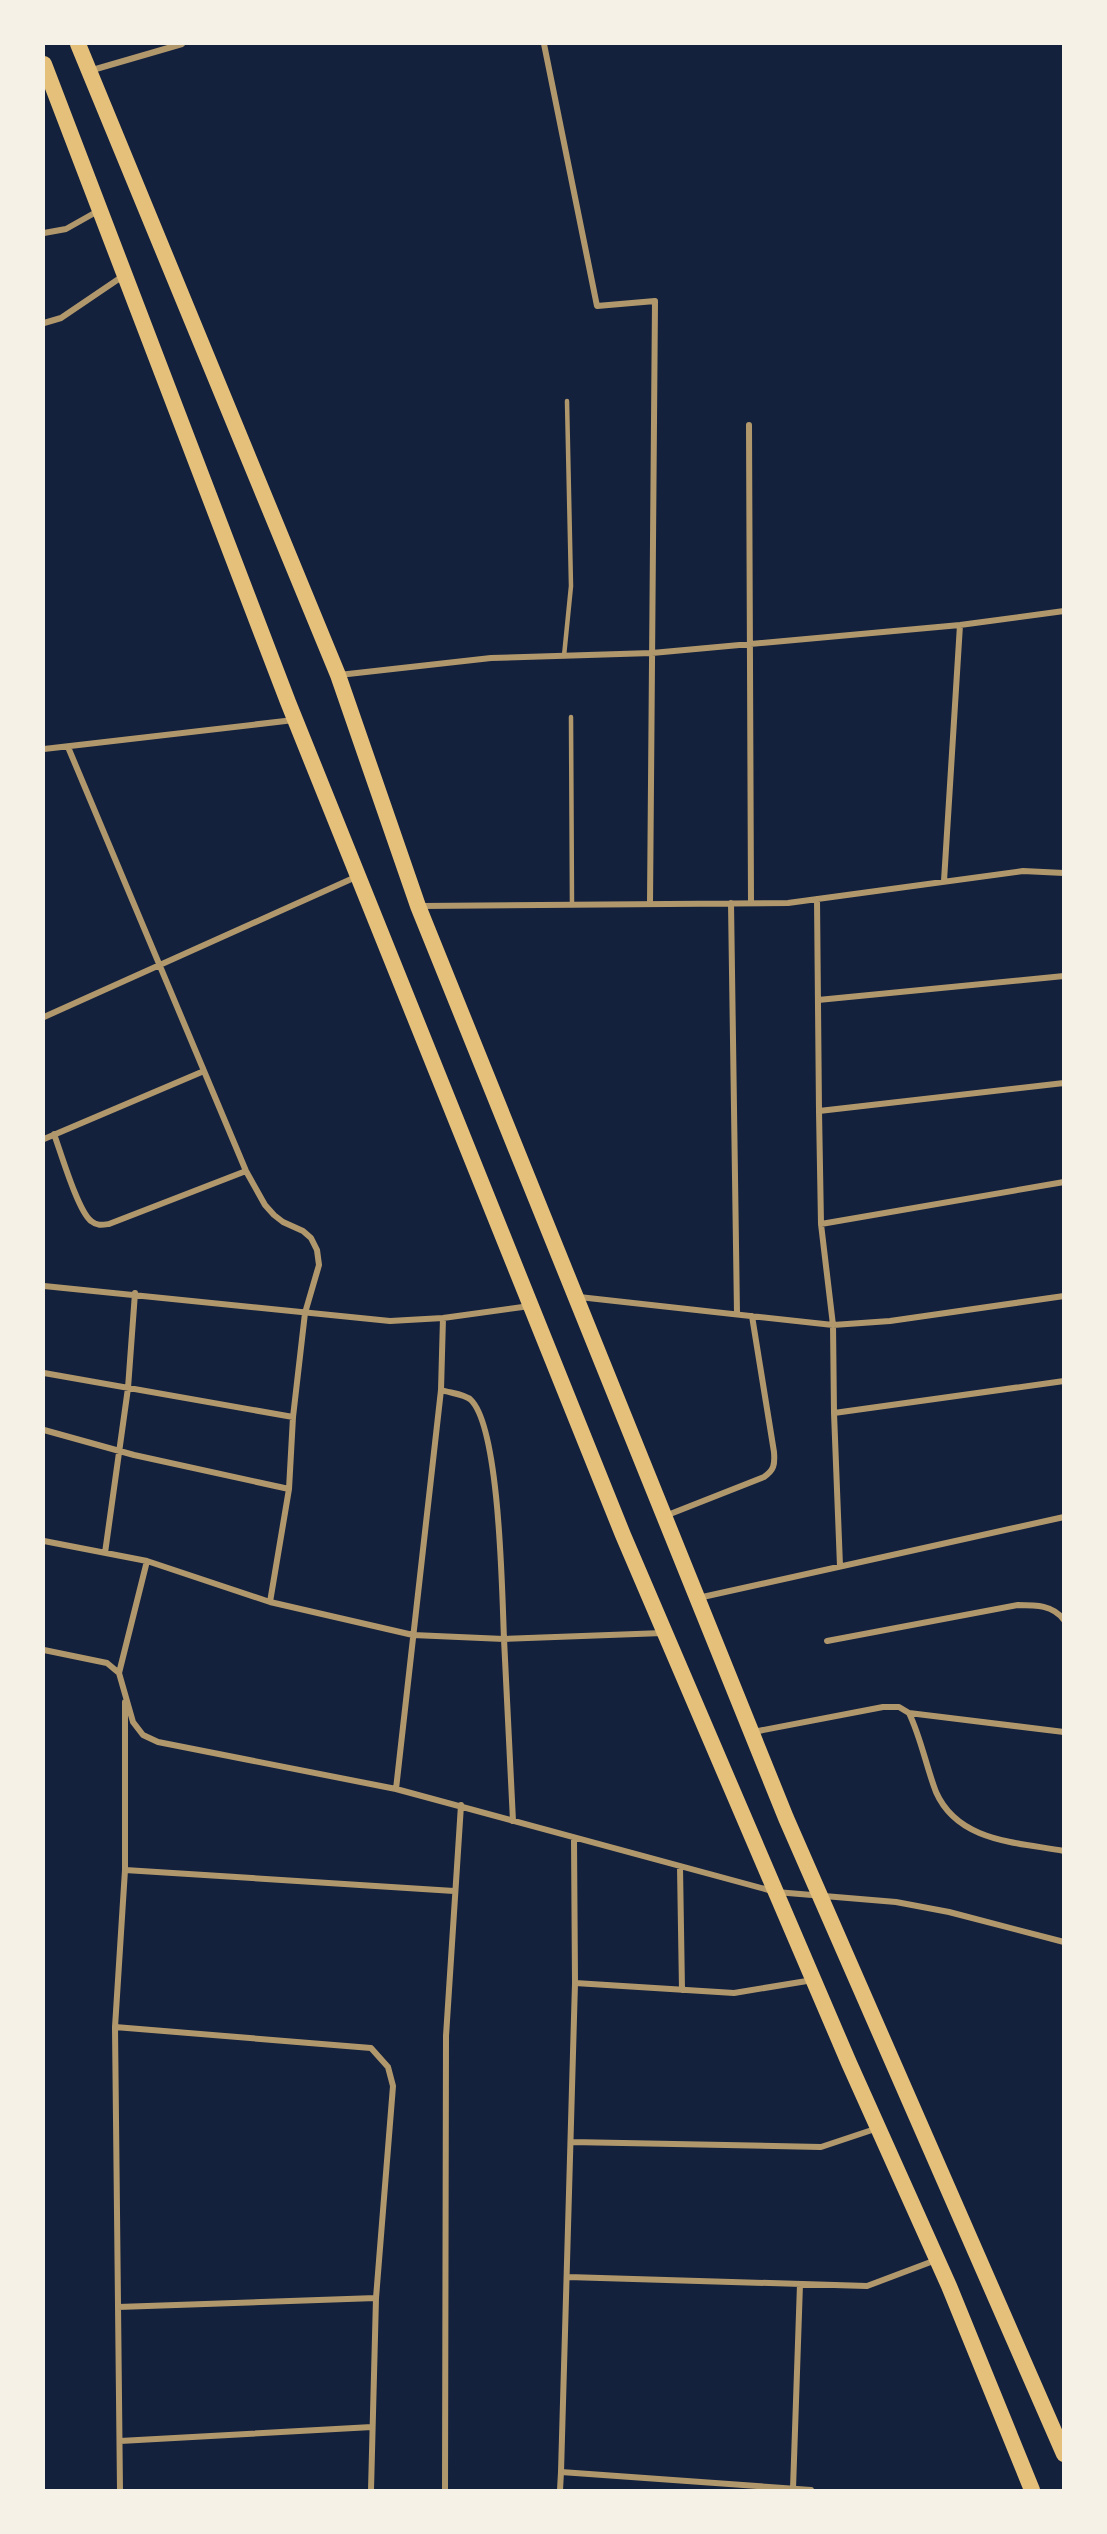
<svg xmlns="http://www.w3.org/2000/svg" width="1107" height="2534" viewBox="0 0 1107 2534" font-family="'PT Sans',sans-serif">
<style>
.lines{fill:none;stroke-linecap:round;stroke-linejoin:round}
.service{stroke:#b1986c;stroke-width:4.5}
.minor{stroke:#b1986c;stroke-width:6}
.trunk{stroke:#e5c07b;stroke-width:16}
</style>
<rect width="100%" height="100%" fill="#14213d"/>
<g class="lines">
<!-- service -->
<path class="service" d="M564,656l7,-70 -4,-185
M571,717l1,188"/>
<!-- minor -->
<path class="minor" d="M544,44l53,262 58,-5 -5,603
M89,71l93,-27
M44,233l22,-4 32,-18
M44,323l17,-5 62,-42
M749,425l2,478
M339,675l152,-17 161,-5 308,-28 104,-14
M68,747l178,424 19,34 9,10 9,7 20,9 8,7 6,12 2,15 -14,48 -12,104 -4,72 -19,113
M44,749l250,-29
M944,881l16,-256
M817,899l2,212
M731,903l6,411
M421,906l367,-3 235,-32 41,2
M818,1000l246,-24
M44,1017l314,-141
M1064,1083l-245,28 2,113 12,101 57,-4 174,-25
M54,1134c7,19 24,77 37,87 6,5 11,4 18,3l137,-53
M44,1139l160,-68
M821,1224l243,-42
M44,1286l346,35 53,-3 87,-12
M579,1297l254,28 1,88 230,-32
M44,1373l249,44
M441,1390c9,3 24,4 30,10 29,29 31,193 33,239l159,-6
M834,1413l6,153
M44,1430l90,25 155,34
M665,1516l99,-39c10,-7 11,-12 10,-25l-22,-136
M44,1541l103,20
M105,1553l23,-165 7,-95
M698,1598l366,-81
M827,1641l191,-36c18,0 35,0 46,15
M44,1650l63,13 12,10 14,49 10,13 15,7 238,47 380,103 120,10 53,10 115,30
M119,1673l28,-112 123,41 143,33 91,4 9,182
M909,1713l155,19
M753,1732l130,-25h16l10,6c12,25 17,53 27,79 22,50 80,50 128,59
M396,1789l45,-399 2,-72
M680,1867l2,123
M125,1870l329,21
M575,1983l159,10 79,-13
M115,2027l256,21 17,19 5,19 -17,212 -5,192
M571,2142l250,5 57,-19
M568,2277l299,9 69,-26
M118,2307l258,-9
M120,2441l252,-14
M561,2472l14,-489 -1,-144
M793,2489l7,-205
M120,2490l-5,-463 10,-157v-168
M445,2490l1,-454 15,-231
M560,2490l1,-18 250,18"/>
<!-- trunk -->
<path class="trunk" d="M78,44l260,631 80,231 368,912 278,636
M44,64l244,638 335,833 226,528 100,223 83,204"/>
</g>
<!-- border -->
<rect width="1107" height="2534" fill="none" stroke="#f6f1e7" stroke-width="90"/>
</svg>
